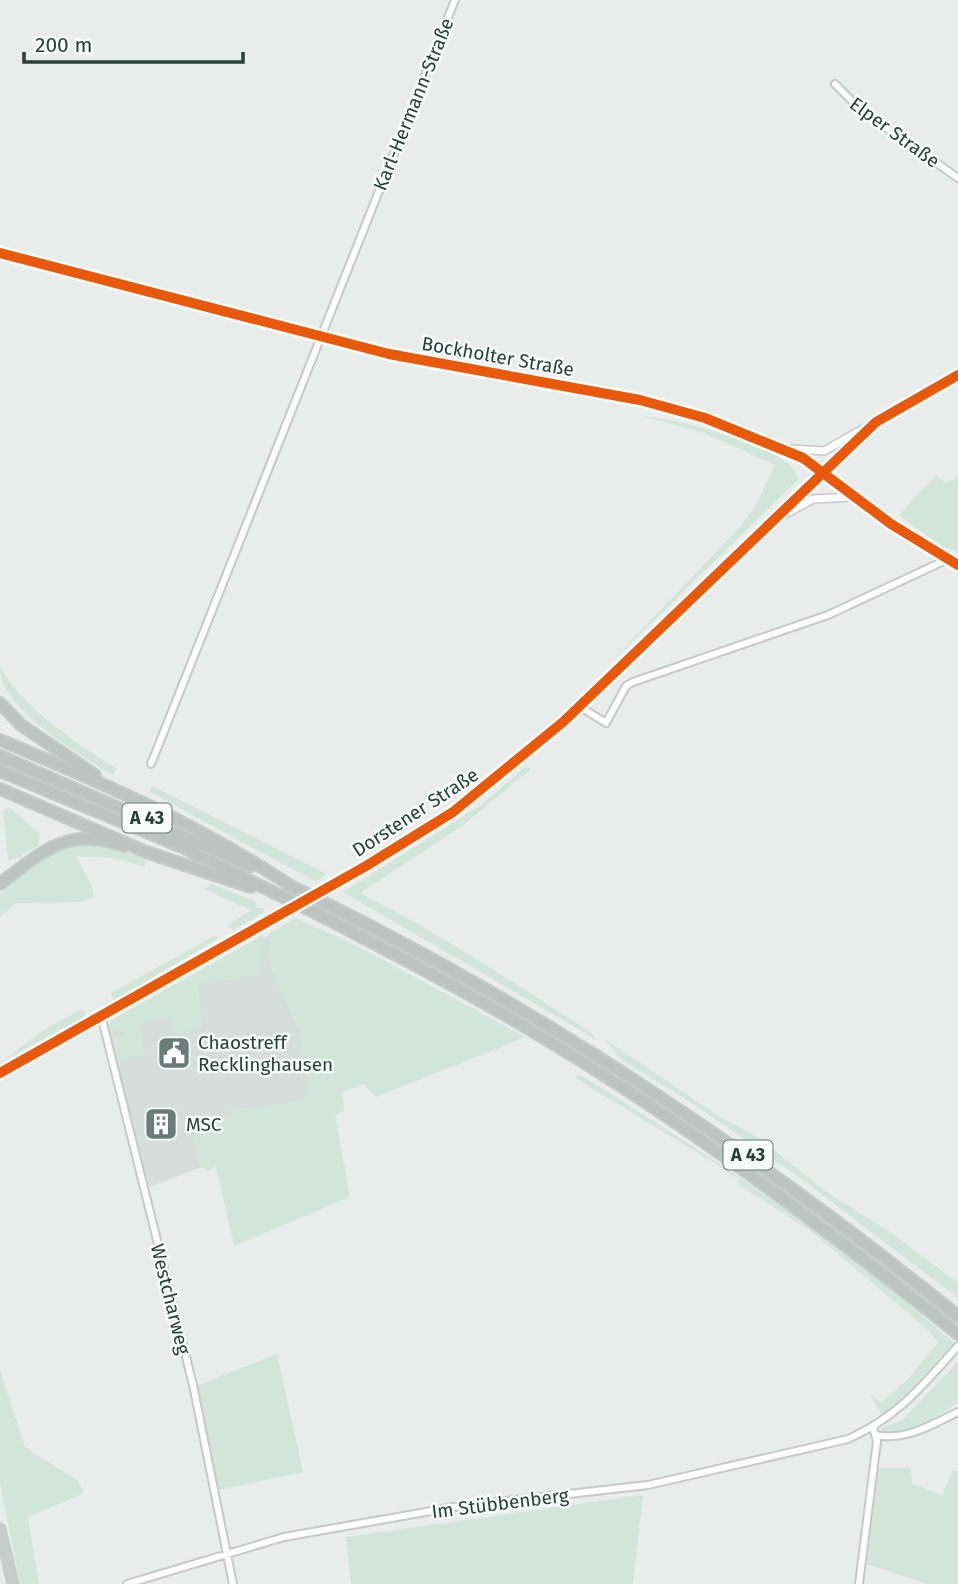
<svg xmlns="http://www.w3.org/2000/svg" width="958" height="1584" viewBox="0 0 958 1584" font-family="'Fira Sans',sans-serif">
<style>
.built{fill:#d6dedb}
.green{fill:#d1e6d8}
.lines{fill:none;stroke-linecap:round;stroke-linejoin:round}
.minor-casing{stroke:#c5cac8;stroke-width:10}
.tertiary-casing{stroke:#c5cac8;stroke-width:10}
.primary-casing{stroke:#c3ccc9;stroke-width:13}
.trunk-casing{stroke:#c3ccc9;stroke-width:13}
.motorway-casing{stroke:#c3ccc9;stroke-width:14}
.minor{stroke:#fcfcfc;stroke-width:6}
.tertiary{stroke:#fcfcfc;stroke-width:7}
.primary{stroke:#cfd7d5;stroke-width:10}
.trunk{stroke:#c6cecc;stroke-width:10}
.motorway{stroke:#bcc4c2;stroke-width:10}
.motorway-bridge-casing{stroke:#c3ccc9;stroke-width:14;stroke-linecap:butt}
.motorway-bridge{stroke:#bcc4c2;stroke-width:10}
.cycleway-casing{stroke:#f7fbf9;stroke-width:15}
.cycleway{stroke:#e8590c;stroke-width:10}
.labels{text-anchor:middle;stroke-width:5;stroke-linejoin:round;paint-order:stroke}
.shield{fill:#f7fbf9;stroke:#637a73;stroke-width:2}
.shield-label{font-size:18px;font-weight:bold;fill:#24423a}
.street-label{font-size:19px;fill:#24423a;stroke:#f7fbf9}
.poi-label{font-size:19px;fill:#24423a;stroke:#f7fbf9;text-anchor:start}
</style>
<rect width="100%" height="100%" fill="#e8edeb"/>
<!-- built -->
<path class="built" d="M288,925l47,190 -190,74 -36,-165z"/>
<!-- green -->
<path class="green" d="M643,416c29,3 154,30 155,64l-192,187 133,-139 16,-21 20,-42 -74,-33z
M936,475l10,8 3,-3 4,2 5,-7v77l-16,-6 -43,-31z
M0,668c29,45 73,72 117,101l-5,6c-33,-21 -112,-66 -112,-107z
M525,767l6,2 -69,57 -102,67c80,40 154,90 229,138l8,9 -254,-148 137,-86z
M152,786l175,88 -11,8 -166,-90z
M9,807l31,27 -2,12 -16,8v3l-14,3 -5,-50z
M82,844l22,1 40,13 2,5 -2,4 -31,-9 -37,-2 16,30 2,11 -14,5 -64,1 -16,14v-24c23,-22 50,-42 82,-49z
M212,884l42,17 3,4 -2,3h8l1,4 -31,18 -6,-4 24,-16 -47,-21z
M296,918l57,26 173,93 -150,60 -13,-13 -21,8 2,19 -9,4 15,82 -116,49 -18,-79 -9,4 -9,-7 -4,-36 22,-4 1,-5 14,-2v-7l68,-9 10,-9 -8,-57 -30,-68 -2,-33z
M263,935l-5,41 -60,8 4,45 -29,4 -4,-17 -31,9 7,30 -29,5 -4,-22 4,-3 3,4 5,-2 -1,-6h-13v-10z
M214,936l5,2 -106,63 -2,-8z
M81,1010l6,3 -5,5 -82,45 45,-34z
M606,1040l113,76 40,22 65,52 69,44 65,49v15l-159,-121 -104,-72 -75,-46z
M579,1074c130,81 261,166 375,269l-53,58 -19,13 -12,-19 12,7 26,-23 30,-37 -9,-11 -117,-99 -73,-47 -1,-6 -22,-15 -141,-86z
M277,1354l26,118 -84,18 -23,-104z
M958,1362v41l-45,27 -27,5 -6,-7 21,-7z
M0,1370l25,77 53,34 6,12 -56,24 11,67h-19l-20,-100z
M877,1468h34l1,16 30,11 11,-25 5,2v112h-31l-61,-20z
M643,1495l-10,89h-282l-5,-47z"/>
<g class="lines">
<defs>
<path id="minor" d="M835,84l26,26 97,68
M579,706l27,17 20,-37 7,-4 195,-67 118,-55
M151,764l304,-764
M101,1015l92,370 40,199
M875,1435c31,6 56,-10 83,-23
M127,1584l157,-47 170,-30 194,-22 200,-46c50,-22 74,-53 110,-93
M859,1584l18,-143 -4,-13"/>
<path id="tertiary" d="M0,253l389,101 251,46 65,18 98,40 88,66 67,41
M791,449l33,2 46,-26
M773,521l40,-22 40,-2"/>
<path id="primary" d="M0,1073l366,-207 87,-54 110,-90 313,-300 82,-47"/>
<path id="trunk" d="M0,1529l13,55"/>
<path id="motorway" d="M0,703l21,22 74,50
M0,740c101,42 199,85 291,146
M0,756l251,110
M0,771l182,76 99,49
M0,789l146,63 105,35
M0,884c41,-32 69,-59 124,-38
M325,903c227,113 436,254 633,413
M312,911c80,42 160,83 237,130 144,87 278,188 409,293"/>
</defs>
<!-- minor casing -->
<use href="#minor" class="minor-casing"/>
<!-- tertiary casing -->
<use href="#tertiary" class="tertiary-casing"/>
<!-- primary casing -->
<use href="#primary" class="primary-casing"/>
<!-- trunk casing -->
<use href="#trunk" class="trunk-casing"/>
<!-- motorway casing -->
<use href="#motorway" class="motorway-casing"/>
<!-- minor -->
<use href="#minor" class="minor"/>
<!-- tertiary -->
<use href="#tertiary" class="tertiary"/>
<!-- primary -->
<use href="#primary" class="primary"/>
<!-- trunk -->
<use href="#trunk" class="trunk"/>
<!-- motorway -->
<use href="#motorway" class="motorway"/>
<defs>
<path id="motorway-bridge" d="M291,886l34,17
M281,896l31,15"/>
</defs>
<!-- motorway-bridge casing -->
<use href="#motorway-bridge" class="motorway-bridge-casing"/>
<!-- motorway-bridge -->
<use href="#motorway-bridge" class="motorway-bridge"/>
<defs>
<path id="cycleway" d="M0,253l389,101 251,46 65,18 98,40 88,66 67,41
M0,1073l366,-207 87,-54 110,-90 313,-300 82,-47"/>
</defs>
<!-- cycleway casing -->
<use href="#cycleway" class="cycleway-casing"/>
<!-- cycleway -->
<use href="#cycleway" class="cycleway"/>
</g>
<!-- icons -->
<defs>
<symbol id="civic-square" viewBox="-11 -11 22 22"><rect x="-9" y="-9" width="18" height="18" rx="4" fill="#697e78" stroke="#f7fbf9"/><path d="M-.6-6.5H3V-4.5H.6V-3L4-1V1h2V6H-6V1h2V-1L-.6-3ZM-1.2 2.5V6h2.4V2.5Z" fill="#fff"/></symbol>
<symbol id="building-square" viewBox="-11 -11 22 22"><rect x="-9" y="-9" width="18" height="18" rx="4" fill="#697e78" stroke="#f7fbf9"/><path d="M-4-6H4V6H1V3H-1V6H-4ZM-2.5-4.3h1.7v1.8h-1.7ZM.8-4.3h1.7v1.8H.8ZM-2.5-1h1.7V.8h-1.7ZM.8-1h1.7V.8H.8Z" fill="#fff"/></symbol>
</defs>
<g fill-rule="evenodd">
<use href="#civic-square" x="155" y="1034" width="38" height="38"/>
<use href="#building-square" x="142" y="1105" width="38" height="38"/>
</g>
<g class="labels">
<!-- shield labels -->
<g class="shield">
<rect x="122.5" y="803.5" width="49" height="29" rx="5"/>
<rect x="723.5" y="1140.5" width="49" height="29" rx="5"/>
</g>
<g class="shield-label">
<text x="147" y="824">A 43</text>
<text x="748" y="1161">A 43</text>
</g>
<!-- street labels -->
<g class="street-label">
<text transform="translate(413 104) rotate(-68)" y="7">Karl-Hermann-Straße</text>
<text transform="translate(895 132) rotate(36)" y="7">Elper Straße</text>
<text transform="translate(498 356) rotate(10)" y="7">Bockholter Straße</text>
<text transform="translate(415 812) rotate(-33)" y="7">Dorstener Straße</text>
<text transform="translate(171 1299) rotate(76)" y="7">Westcharweg</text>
<text transform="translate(500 1503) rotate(-7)" y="7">Im Stübbenberg</text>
</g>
<!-- poi labels -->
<g class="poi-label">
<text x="198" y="1049">Chaostreff<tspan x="198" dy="22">Recklinghausen</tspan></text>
<text x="186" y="1131">MSC</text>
</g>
</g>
<!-- scale -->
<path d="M24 52v10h219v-10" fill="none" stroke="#24423a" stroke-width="3.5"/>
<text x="35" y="52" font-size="21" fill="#24423a" stroke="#f7fbf9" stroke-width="5" paint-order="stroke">200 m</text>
</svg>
